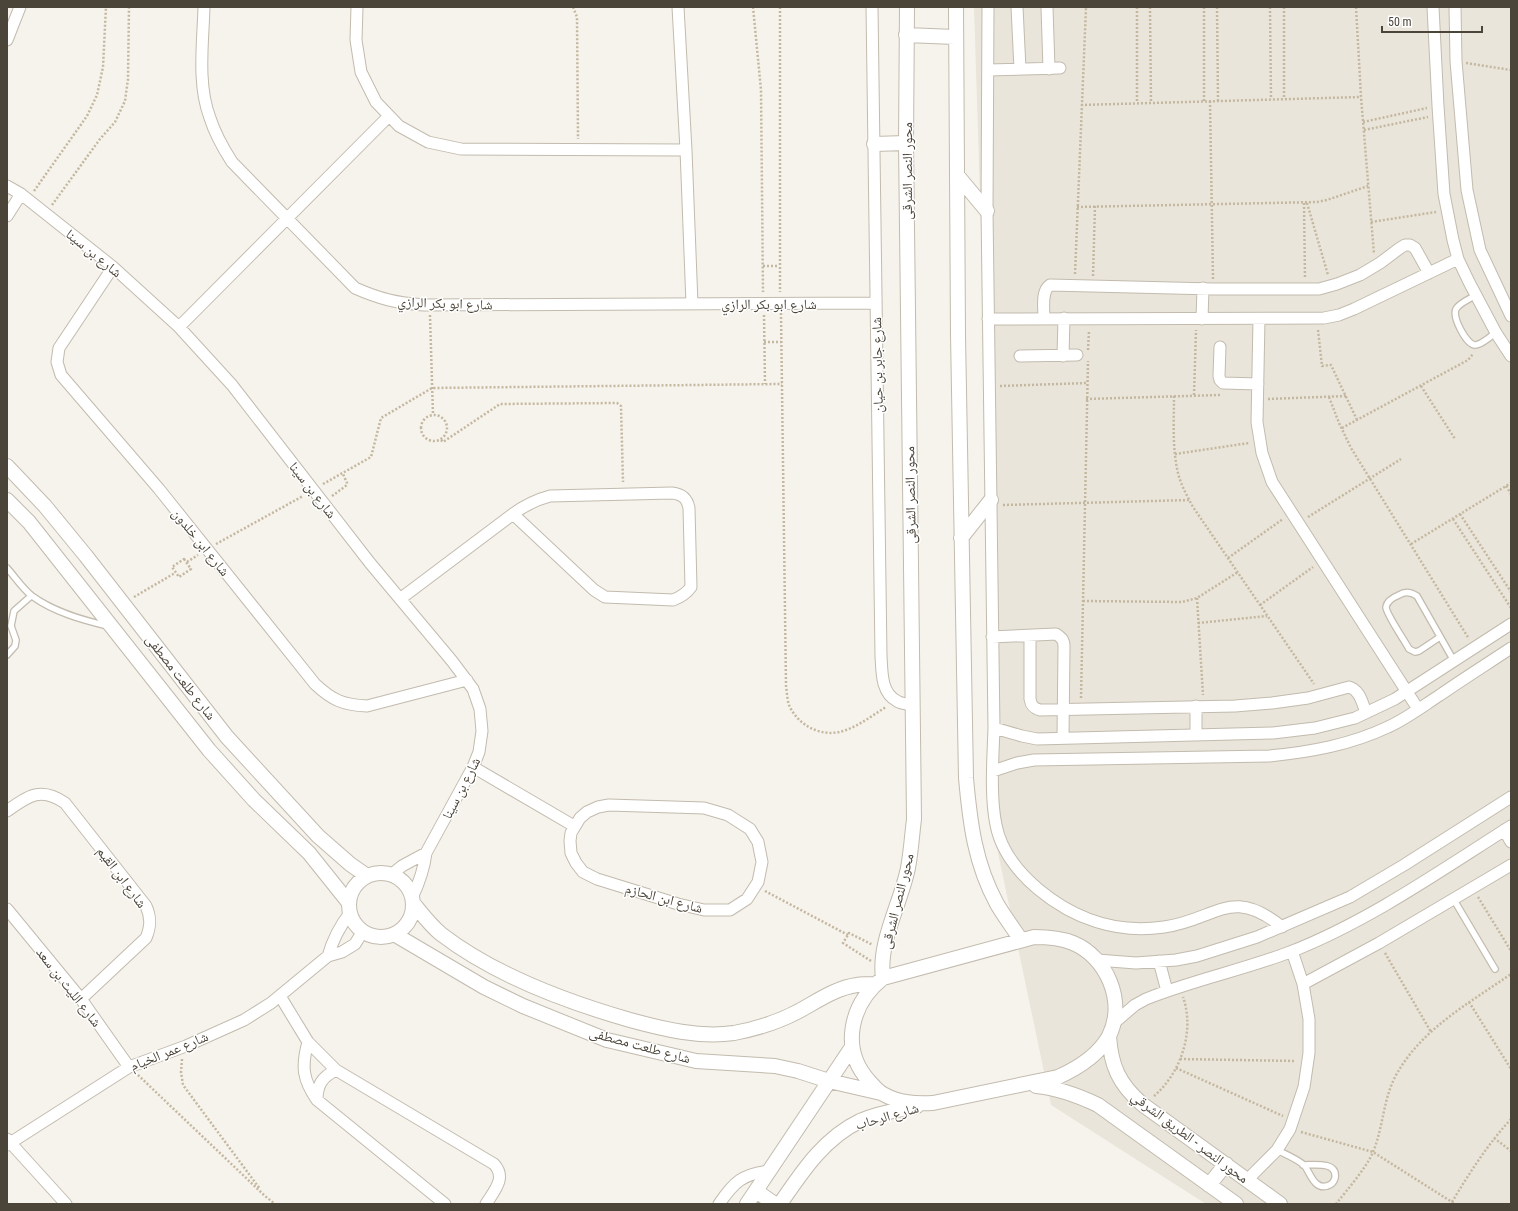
<svg xmlns="http://www.w3.org/2000/svg" width="1518" height="1211" viewBox="0 0 1518 1211" font-family="'Roboto Condensed','Noto Naskh Arabic',sans-serif">
<style>
.residential{fill:#eae5da}
.lines{fill:none;stroke-linecap:round;stroke-linejoin:round}
.service-casing{stroke:#c2bbae;stroke-width:8}
.minor-casing{stroke:#c2bbae;stroke-width:13}
.tertiary-casing{stroke:#c2bbae;stroke-width:16}
.path{stroke:#c4b79f;stroke-width:2.5;stroke-dasharray:2 2;stroke-linecap:butt}
.service{stroke:#fff;stroke-width:5.5}
.minor{stroke:#fff;stroke-width:11}
.tertiary{stroke:#fff;stroke-width:14}
.labels{text-anchor:middle;stroke-width:3;stroke-linejoin:round;paint-order:stroke}
.street-label{font-size:14px;fill:#4b4439;stroke:#fff}
</style>
<rect width="100%" height="100%" fill="#f6f3ec"/>
<!-- residential -->
<path class="residential" d="M974,7h537v1197h-305l-155,-99 -62,-295 -8,-583z"/>
<g class="lines">
<defs>
<path id="service" d="M1476,295c-6,4 -17,8 -20,14 -4,9 11,36 19,36 7,0 15,-9 21,-12
M7,568c8,9 16,21 25,28 22,16 50,24 76,30
M1440,637l-21,14 -4,1 -6,-3c-4,-8 -23,-35 -23,-42 1,-6 8,-10 13,-12 6,-4 12,-3 18,1l37,65
M7,655l8,-9 1,-6 -5,-14 3,-15 17,-15
M1454,900l41,69
M1277,1150c8,4 20,9 27,15 6,7 10,25 23,21 4,-1 7,-4 8,-8 3,-17 -22,-13 -32,-13"/>
<path id="minor" d="M204,7c-1,36 -7,77 6,111 5,16 13,30 22,44l123,126c25,11 41,15 69,17l452,-2
M357,7l-1,33 5,32 15,30 23,24 29,16 33,7 225,1
M678,7l8,143 6,154
M872,7l9,649c1,16 0,37 16,45 4,3 11,3 16,4
M988,7l-1,204 7,517c-1,30 -4,68 2,97 5,26 22,47 42,64 36,30 79,45 126,38 52,-7 67,-42 118,0
M1017,7l3,62
M1047,7l2,62
M1433,7l5,99 6,88 9,46 5,19 11,23 27,51 15,23
M1455,7l1,54 11,129 13,60 31,66
M7,40l13,-33
M988,70l72,-2
M7,186l14,8 92,73 66,60 53,58 138,178 82,98 21,28 7,20 2,22 -3,21 -6,15 -47,86c-2,17 -7,30 -14,45
M7,216l14,-22
M113,267l-54,81 -2,14 4,13 98,114 156,195c17,16 28,21 52,22l100,-26
M1044,318c0,-10 -3,-27 6,-33l163,4h106l18,-5 23,-9 20,-12 20,-15 5,-3h5l5,3 14,25
M988,319l336,-1 15,-3 15,-6 104,-50
M1202,319l1,-31
M1259,319l-2,103 5,31 10,29 146,227
M179,327l210,-211
M1220,347l-1,29 1,4 3,3 35,1
M1020,356l57,-1
M1063,356l1,-38
M400,599l113,-85 81,76 11,7 68,3c8,-3 13,-6 18,-13l-2,-79c-2,-10 -7,-14 -17,-15l-122,3c-15,4 -25,9 -37,18
M1030,636v63c1,6 3,9 10,11l195,-4 37,-3 36,-5 41,-11c11,3 13,16 17,25
M992,637l64,-3c6,4 8,6 8,13l-1,91
M1196,706v29
M994,728l28,8 15,3 236,-6 42,-5 40,-10 40,-19 116,-75
M473,767l101,59
M993,771l24,-8 17,-3 235,-4c41,-4 81,-11 119,-29 18,-8 35,-21 52,-32 23,-16 47,-31 71,-47
M609,805l95,3 24,7 22,14 8,13 4,20 -4,20 -11,17 -17,11h-26l-26,-6 -81,-25 -14,-7 -7,-9 -5,-10 -1,-12 1,-8 9,-15 7,-6 11,-5z
M7,811c21,-15 34,-25 58,-8l81,103c5,11 5,20 0,32l-65,61
M1504,830l7,12
M391,875l11,-9 24,-13
M7,909l74,90 48,68
M328,956c5,-17 11,-29 22,-43
M1097,960l39,3 40,-3 21,-4 60,-19 93,-40 54,-32 107,-68
M1159,961l8,30
M1303,984l76,-41 132,-78
M280,996l28,46 28,28 158,94c13,14 0,27 -8,40
M1114,1023l21,-18 11,-6c47,-19 97,-29 144,-47 79,-31 150,-81 221,-126
M308,1042c-7,25 -5,38 9,58l128,104
M317,1100c0,-15 5,-23 19,-30
M7,1139l59,65
M7,1145l122,-78 57,-21 58,-26 27,-17 57,-47 14,-4 13,-8 8,-13
M1247,1180l30,-30 13,-21 14,-42 5,-34v-34l-6,-35 -11,-33
M719,1204c15,-22 23,-30 51,-33"/>
<path id="tertiary" d="M956,7l2,328 8,443c4,45 9,86 31,126 7,12 16,24 24,36
M906,35l49,2
M874,144l32,-1
M957,175l30,36
M7,466l38,40 41,50 141,181 91,99 32,28 17,12
M7,500l22,22 180,228 45,50 55,53 40,50
M961,538l30,-38
M349 905a32 32 0 1 1 64 0a32 32 0 1 1-64 0Z
M413,903c9,11 17,22 28,31 52,40 126,68 189,86 33,9 69,18 104,13 21,-4 44,-11 63,-21 19,-10 38,-24 60,-27 6,-1 12,-1 18,-1
M394,934l90,53 39,19 84,34 89,21 79,5 23,5 31,10 52,12
M1034,937c14,0 27,1 39,6 34,14 53,59 36,93 -11,20 -31,32 -51,41l-125,26c-18,1 -34,0 -50,-9 -6,-3 -10,-9 -14,-13 -29,-32 -19,-77 14,-103z
M883,978c-5,-36 18,-75 25,-110 3,-16 4,-33 6,-49l-8,-676 1,-136
M1109,1036c2,30 10,48 33,68l138,100
M1036,1086c22,2 41,9 62,19l138,99
M1209,1185l17,-21
M756,1191l19,13
M747,1204l105,-157
M780,1204c22,-32 44,-66 80,-83 18,-8 38,-11 57,-15"/>
</defs>
<!-- service casing -->
<use href="#service" class="service-casing"/>
<!-- minor casing -->
<use href="#minor" class="minor-casing"/>
<!-- tertiary casing -->
<use href="#tertiary" class="tertiary-casing"/>
<!-- path -->
<path class="path" d="M573,7l4,10 1,122
M753,7l8,83 2,202
M780,7v285
M1137,7v96
M1150,7l1,96
M1204,7v94
M1217,7l1,94
M1270,7l1,92
M1284,7v92
M1356,7l5,90 13,157
M1466,63l45,7
M1210,101l3,178
M1081,105l280,-8
M1363,122l64,-14
M1364,130l64,-13
M34,191l53,-75 10,-21 6,-28 3,-60
M1304,203l1,76
M1307,203l21,72
M52,205l48,-66 15,-17 10,-21 3,-22 1,-72
M1077,207l240,-5 10,-2 41,-14
M1371,222l65,-10
M763,266h16
M1075,274l11,-267
M1093,276l2,-70
M781,313l5,373c1,6 1,13 3,19 9,21 34,34 57,25 14,-5 27,-15 40,-23
M430,315l3,100
M764,315l1,69
M1318,330l4,36 9,-1 26,55
M764,342h17
M1088,350l1,-19
M1000,386l87,-3
M1421,386l34,53
M1194,395l2,-65
M1174,396c0,25 -2,52 4,77 3,12 9,23 15,34l121,177
M1329,397l10,26 12,25 118,191
M1086,399l134,-4
M1268,399l78,-3
M421 428a13 13 0 1 1 26 0a13 13 0 1 1-26 0Z
M1342,428l126,-68 5,-6
M441,440l2,2 57,-38 117,-1 4,3 2,76
M1175,454l74,-11
M323,484l48,-27 10,-39 51,-30 350,-4
M1506,486l5,8
M332,496l15,-11v-2l-4,-9
M1003,505l187,-5
M1460,514l51,78
M1308,517l93,-58
M1453,519l58,89
M216,544l87,-48
M1411,544l100,-61
M1228,558l55,-39
M184,559l7,10 -12,8 -7,-10z
M187,562l11,-7
M134,597l41,-24
M1197,598l6,97
M1083,601l99,1 15,-4 41,-26
M1260,605l53,-38
M1198,623l69,-7
M1081,698l7,-337
M765,891l83,44
M1478,897l33,54
M1385,953l46,79
M871,961l-28,-18 6,-10 24,12
M1469,1002l42,67
M182,1059l-1,13 2,13 77,104
M1180,1059l116,2
M1176,1068l107,48
M138,1075l127,121 10,8
M1154,1096c27,-23 41,-65 29,-99
M1301,1132l72,20 82,52
M1494,1138l17,13
M1452,1202c18,-30 36,-58 59,-83
M1336,1204c11,-14 31,-37 37,-52 10,-24 10,-50 21,-73 25,-49 74,-75 117,-105"/>
<!-- service -->
<use href="#service" class="service"/>
<!-- minor -->
<use href="#minor" class="minor"/>
<!-- tertiary -->
<use href="#tertiary" class="tertiary"/>
</g>
<g class="labels">
<!-- street labels -->
<g class="street-label">
<text transform="translate(907 171) rotate(-90)" y="5">محور النصر الشرقى</text>
<text transform="translate(94 253) rotate(39)" y="5">شارع بن سينا</text>
<text transform="translate(445 303) rotate(2)" y="5">شارع ابو بكر الرازي</text>
<text x="769" y="309">شارع ابو بكر الرازي</text>
<text transform="translate(877 365) rotate(-91)" y="5">شارع جابر بن حيان</text>
<text transform="translate(313 490) rotate(52)" y="5">شارع بن سينا</text>
<text transform="translate(910 495) rotate(-91)" y="5">محور النصر الشرقى</text>
<text transform="translate(201 542) rotate(51)" y="5">شارع ابن خلدون</text>
<text transform="translate(181 677) rotate(52)" y="5">شارع طلعت مصطفى</text>
<text transform="translate(461 788) rotate(-63)" y="5">شارع بن سينا</text>
<text transform="translate(122 877) rotate(53)" y="5">شارع ابن القيم</text>
<text transform="translate(664 898) rotate(15)" y="5">شارع ابن الحازم</text>
<text transform="translate(897 901) rotate(-76)" y="5">محور النصر الشرقى</text>
<text transform="translate(69 987) rotate(52)" y="5">شارع الليث بن سعد</text>
<text transform="translate(640 1045) rotate(15)" y="5">شارع طلعت مصطفى</text>
<text transform="translate(169 1051) rotate(-22)" y="5">شارع عمر الخيام</text>
<text transform="translate(887 1116) rotate(-16)" y="5">شارع الرحاب</text>
<text transform="translate(1190 1137) rotate(37)" y="5">محور النصر - الطريق الشرقي</text>
</g>
</g>
<!-- border -->
<rect width="1518" height="1211" fill="none" stroke="#4b4439" stroke-width="16"/>
<!-- scale -->
<path d="M1382 26v6h100v-6" fill="none" stroke="#4b4439" stroke-width="2"/>
<text x="1388" y="26" font-size="12" fill="#4b4439" stroke="#ffffff" stroke-width="3" paint-order="stroke">50 m</text>
</svg>
